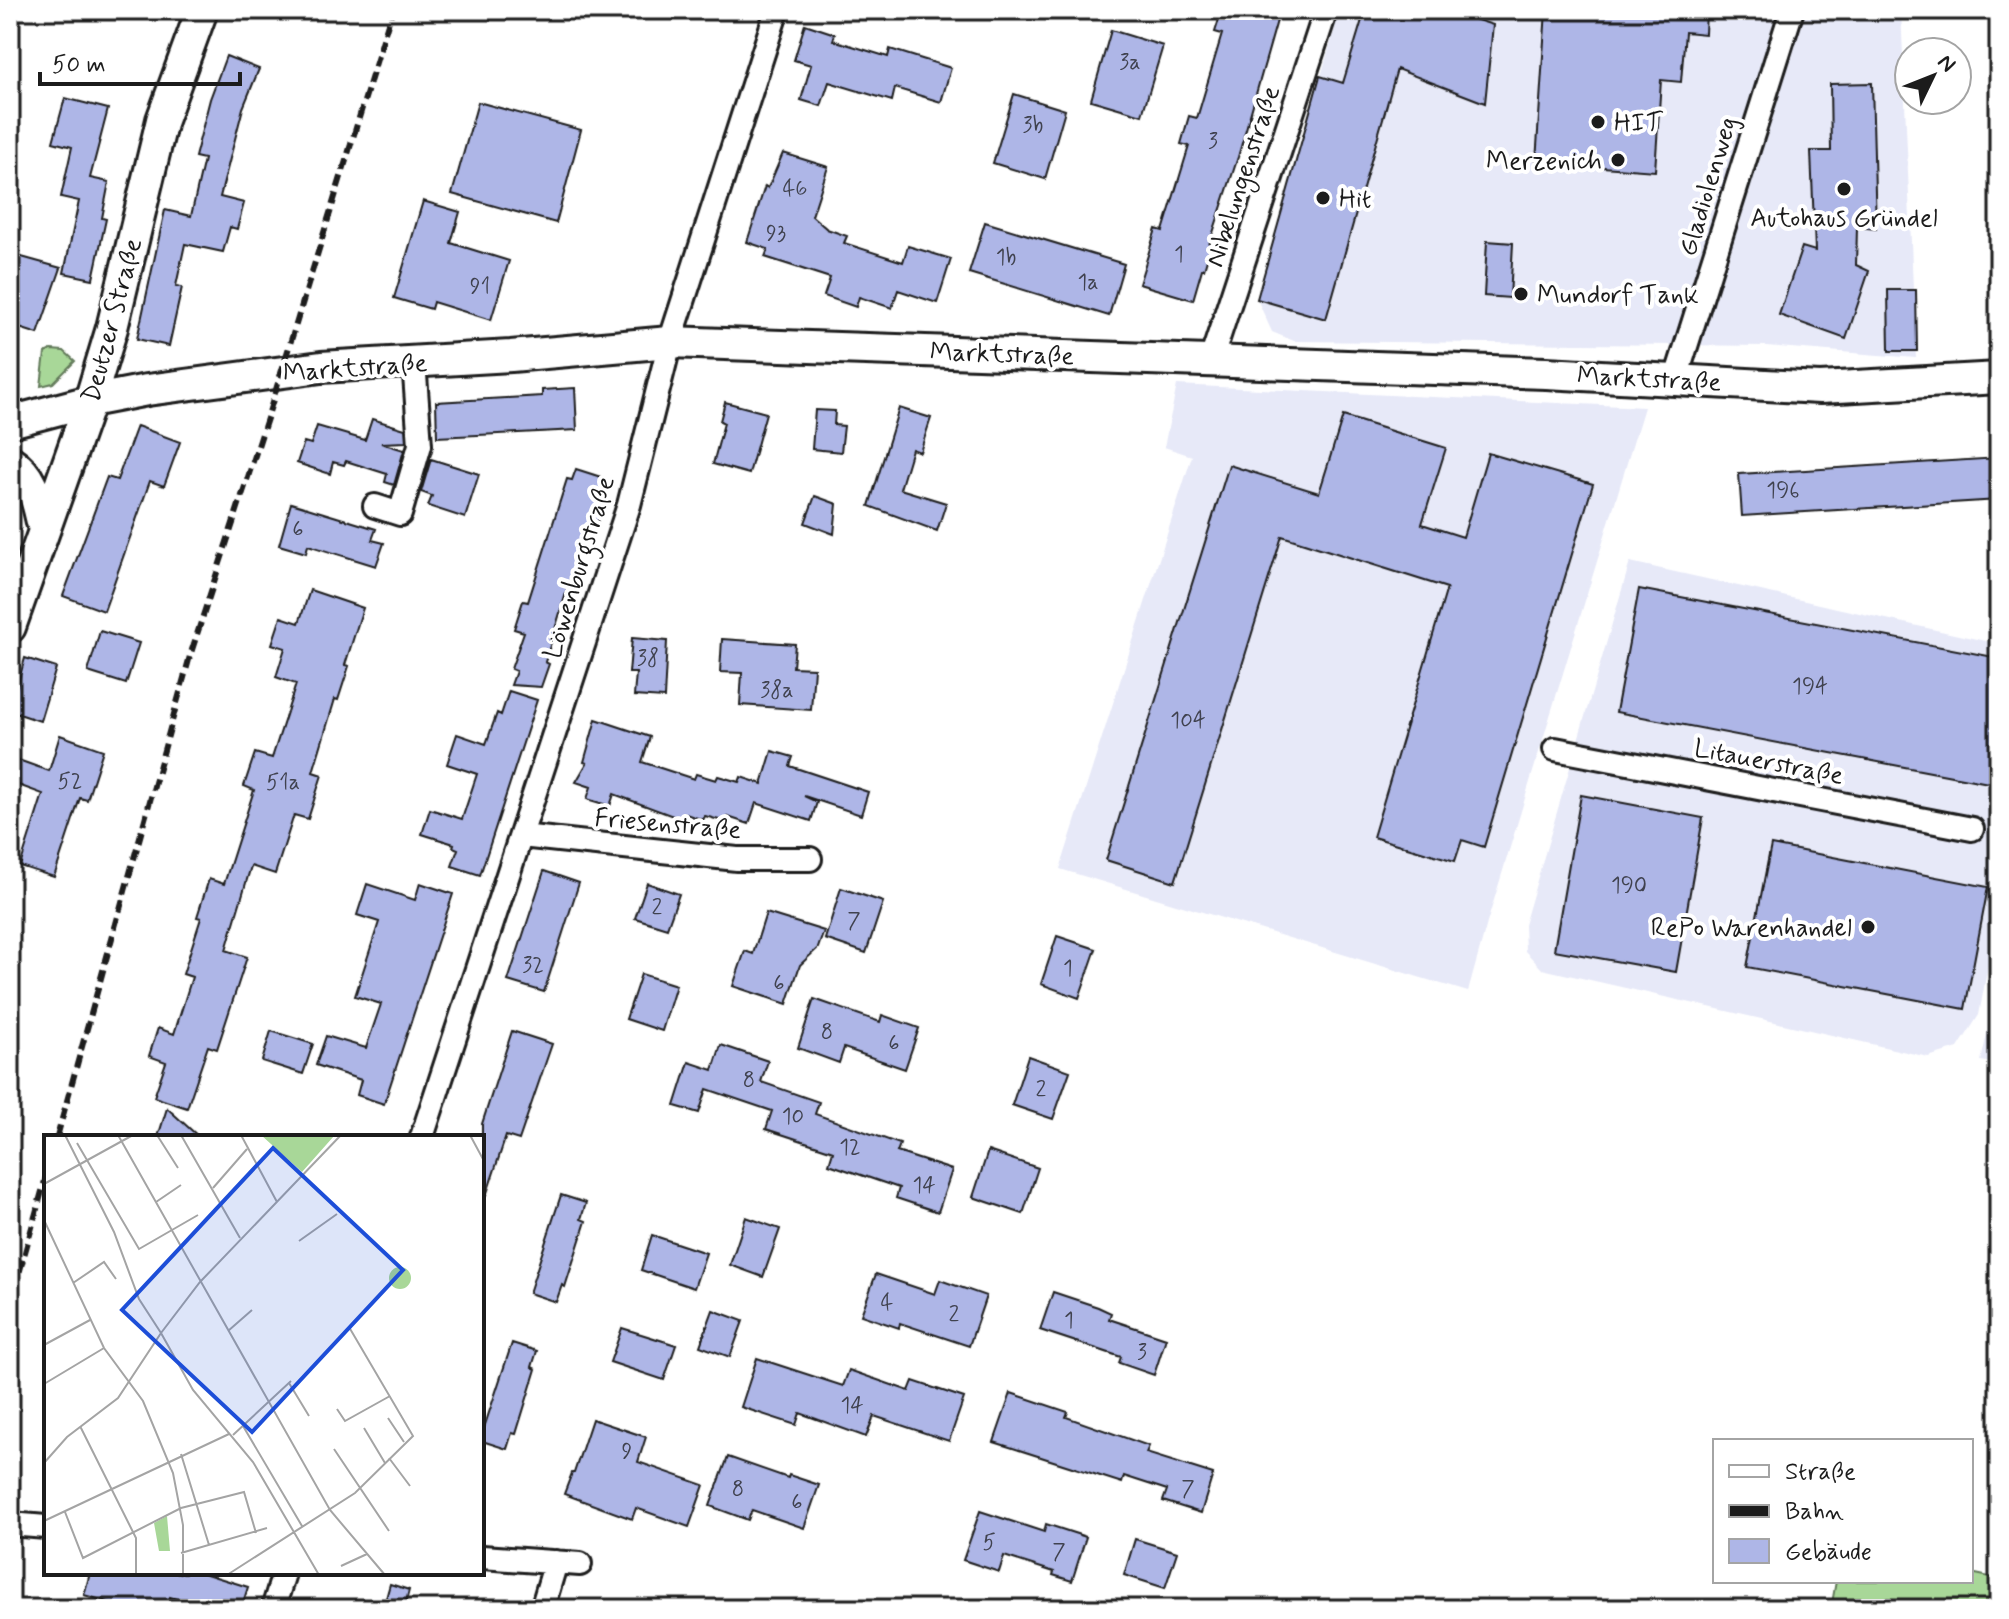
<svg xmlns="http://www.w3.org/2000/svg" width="2009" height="1619" viewBox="0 0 2009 1619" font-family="Mynerve,sans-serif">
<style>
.built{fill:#e7e9f8}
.green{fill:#a8d798;stroke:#627a5a;stroke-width:2}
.building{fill:#aeb6e7;stroke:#1c1c1c;stroke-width:2}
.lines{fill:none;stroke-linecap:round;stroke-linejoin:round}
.street-casing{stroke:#1c1c1c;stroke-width:28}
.secondary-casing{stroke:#1c1c1c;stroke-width:36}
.street{stroke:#fff;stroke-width:22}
.secondary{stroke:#fff;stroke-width:30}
.rail{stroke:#1c1c1c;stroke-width:6;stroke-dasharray:12 6;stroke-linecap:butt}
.poi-dot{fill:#1c1c1c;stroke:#fff;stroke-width:3}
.labels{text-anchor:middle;stroke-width:8;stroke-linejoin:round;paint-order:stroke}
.number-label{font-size:22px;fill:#40424f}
.poi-label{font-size:26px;fill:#1c1c1c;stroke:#fff;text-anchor:start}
.street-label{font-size:26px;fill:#1c1c1c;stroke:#fff}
.inset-road{fill:none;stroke:#a4a4a4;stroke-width:2}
.view{fill:#1d4ed8;fill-opacity:0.15;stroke:#1d4ed8;stroke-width:4}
.inset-edge{fill:none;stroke:#1c1c1c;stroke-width:4}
</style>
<rect width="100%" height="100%" fill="#fff"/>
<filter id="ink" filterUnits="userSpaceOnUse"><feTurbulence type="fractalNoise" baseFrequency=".0125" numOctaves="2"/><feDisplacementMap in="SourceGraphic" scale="16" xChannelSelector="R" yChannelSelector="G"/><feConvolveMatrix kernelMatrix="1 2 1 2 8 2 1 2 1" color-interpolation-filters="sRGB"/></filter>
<g filter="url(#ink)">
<!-- built -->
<path class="built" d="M1340,10h561l15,348 -150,-12 -472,-5 -22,-9 -15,-33z
M1177,385l467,22 -157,516 -19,69 -408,-123 132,-413 -28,-9z
M1630,562l369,82v261l-20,110 -21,33 -30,9 -386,-88 -17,-18 -1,-26z
M1999,980v84l-18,-3z"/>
<!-- green -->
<path class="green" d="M51,350l13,1 11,10 -22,22 -12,3 4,-33z
M1971,1573l28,6v30h-168l5,-28h135z"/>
<!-- building -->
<path class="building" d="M1222,10h58l-42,147 -30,91 2,1 -6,20h-2l-9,31 -54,-16 17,-55 7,2 26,-85 -8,-2 8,-28 8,2 25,-84 -7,-2z
M1365,10h81l47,15 -8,78 -88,-34 -71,250 -69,-20 63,-223 23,7z
M1546,10h160l-1,24 -20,-2 -4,50 -20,-2 -6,91 -119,-9z
M805,24l30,10 -2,6 55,17 2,-8 61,19 -10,34 -46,-14 -3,13 -63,-19 -8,24 -20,-6 10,-35 -17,-5z
M1111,30l52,16 -21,69 -51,-15z
M226,56l33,13 -16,39 -23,89 24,6 -7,26 -7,-2 -7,25 -38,-8 -9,42 6,1 -13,59 -32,-7 28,-129 26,6 13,-57 -9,-2 15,-58z
M1872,83l4,146 -19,-2 -1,38 13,6 -23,68 -67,-24 23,-68 13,4 -4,-100h20l-1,-67z
M1014,94l51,16 -20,69 -52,-16z
M65,98l43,11 -18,69 19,4 -7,36 4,1 -13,60 -29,-6 15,-72 -18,-4 11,-50 -19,-5z
M478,102l103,28 -25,93 -104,-29z
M783,153l45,14 -16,49 15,13 20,7 -3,7 59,19 5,-16 43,13 -14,44 -39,-13 -6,18 -33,-11 -3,10 -32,-11 6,-18 -65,-21 3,-8 -21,-7 18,-56 3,2z
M423,201l37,11 -9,31 58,18 -18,59 -58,-18 -2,7 -37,-11z
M985,222l139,42 -15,52 -140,-43z
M1487,241l26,2 -3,55 -26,-2z
M18,256l43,12 -23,66 -28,-9v-41z
M1888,290h28l1,61h-28z
M575,388l2,42 -140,7 -1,-35 106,-6v-6z
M725,402l41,11 -17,61 -36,-10 11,-41 -4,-2z
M899,408l32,10 -11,34 -8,-3 -12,40 46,14 -9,28 -68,-25z
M815,410l20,1 -1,14 10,1 -3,26 -29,-3z
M1343,416l103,32 -24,76 41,13 25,-84 105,31 -109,363 -22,-7 -7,21 -82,-24 74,-249 -165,-52 -107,346 -69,-22 123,-395 90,28z
M372,419l33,10 1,13 -25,1 23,7 -10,35 -9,-3 2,-8 -41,-13 -2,4 -11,-3 -3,12 -33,-11 7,-21 7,2 6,-18 48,14z
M137,426l43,16 -16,44 -14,-5 -46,130 -41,-15 44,-119 10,3z
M1999,458v42l-257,16 -3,-42z
M431,459l48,15 -14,44 -37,-12 4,-10 -11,-4z
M576,469l28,9 -3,11 6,2 -17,54 -6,-2 -3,12 -3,-1 -33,108 4,2 -8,23 -30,-2 5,-14 -5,-2 13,-37 -10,-3 9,-28 5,1 39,-123 5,1z
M815,496l22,8 -3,30 -29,-11z
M291,503l85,26 -4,11 12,3 -8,23 -68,-21 -2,8 -27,-8z
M1639,589l360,69v127l-383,-73z
M310,590l53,18 -18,57 4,1 -11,34 -3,-1 -22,73 9,3 -14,44 -14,-4 -19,59 -24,-8 -25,84 21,7 -30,92 -9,-3 -21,62 -33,-11 12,-35 -17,-6 9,-28 16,6 18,-57 -9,-3 18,-56 -4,-1 12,-38 15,5 30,-94 -10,-4 11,-33 17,5 24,-74 -20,-7 9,-29 -13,-4 9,-27 18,6z
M100,631l39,12 -13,41 -38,-12z
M632,638l35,3 -3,57 -30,-2 2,-23h-7z
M722,639l73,5 -2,23 21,1 -3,42 -71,-5 2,-32 -22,-1z
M25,658l31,10 -16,53 -30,-10z
M509,691l28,9 -57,175 -28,-9 6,-17 -5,-2 1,-3 -32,-10 8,-25 32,10 15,-45 -30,-10 10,-30 29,10 11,-31 4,2z
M596,719l54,18 -8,25 52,17 2,-5 20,6 2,-4 21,6 2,-5 21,7 10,-33 21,6 -3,9 78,26 -7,23 -57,-19 13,6 -6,19 -55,-18 -7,21 -21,-7 -2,5 -21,-6 -2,4 -20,-7 -2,6 -67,-25 -4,12 -23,-7 4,-12 -15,-5 11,-19 -3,-1z
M60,735l43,15 -16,50 -7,-2 -26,79 -34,-11 23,-72 -33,-12v-25l39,14z
M1581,795l122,23 -27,154 -122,-22z
M1771,845l217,42 -23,122 -218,-42z
M544,871l35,12 -35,109 -36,-11z
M420,883l33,11 -69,210 -27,-9 4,-15 -45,-15 10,-29 40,12 15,-44 -26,-8 24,-74 -22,-7 10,-31 48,16z
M647,883l32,11 -12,34 -32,-10z
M841,888l42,14 -17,51 -41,-14z
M766,913l58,18 -6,17 -18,17 -13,39 -54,-18 12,-35 8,3z
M1057,936l39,13 -17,49 -38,-14z
M641,974l35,11 -14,46 -36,-12z
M814,999l66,23 2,-7 37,13 -14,41 -61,-21 -5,15 -41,-15z
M271,1031l42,13 -10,30 -41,-13z
M512,1031l40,13 -33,96 -13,-4 -20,60h-4v-72z
M721,1045l47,16 -7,21 58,20 -4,12 85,30 -3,8 55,18 -14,42 -42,-14 3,-10 -70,-24 4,-13 -67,-22 6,-18 -65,-22 -8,24 -24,-7 14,-44 24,8z
M1028,1056l42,15 -17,48 -41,-14z
M167,1108l32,29h-41z
M988,1151l50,17 -15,46 -50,-17z
M561,1195l25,8 -5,16 5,2 -21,66 -3,-2 -6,17 -27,-9z
M746,1217l34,12 -17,48 -33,-12z
M652,1235l54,18 -12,35 -53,-18z
M876,1274l59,20 5,-14 46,16 -17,50 -69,-23 -1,5 -38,-13z
M1053,1292l45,15 13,6 -2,6 57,19 -12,37 -35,-12 2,-6 -81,-27z
M713,1310l30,11 -13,36 -30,-11z
M622,1328l54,17 -12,35 -54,-18z
M512,1343l25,8 -5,16 4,2 -20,65 -4,-1 -5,16 -25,-8v-7z
M757,1358l86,28 6,-16 60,21 4,-10 51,17 -15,43 -75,-25 -8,21 -66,-24 -4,12 -55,-18z
M1011,1393l57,19 -2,5 83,29 -3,7 67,21 -12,39 -38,-12 4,-11 -43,-14 -2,7 -128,-41z
M592,1419l54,18 -8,25 66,23 -15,42 -53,-19 -4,11 -68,-25 8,-21h2z
M728,1457l60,21 1,-3 30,10 -15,43 -52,-18 -4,10 -38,-14z
M980,1511l64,21 2,-8 40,13 -14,44 -19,-6 1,-3 -50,-16 -5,16 -36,-12z
M1135,1539l42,13 -12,36 -41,-13z
M90,1573h113l45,14 -7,22h-32l-39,-12 -4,12h-33l-49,-14z
M390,1584l19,6 -5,19h-21z"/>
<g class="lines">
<defs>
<path id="street" d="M1211,360l115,-350
M1676,378l116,-368
M375,506l25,8 20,-69 -6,-84
M1555,749l417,80
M521,836l216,23h73
M422,1137l207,-632 41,-163 107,-332
M10,1524l36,3
M482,1557l98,7
M273,1609l11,-36
M542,1609l14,-47"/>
<path id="secondary" d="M10,422l80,-21 57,-11 174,-23 190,-11 159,-14 876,31 274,15 179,-10
M10,461c25,16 27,42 34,69
M10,627l80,-226 22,-73 50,-208 40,-110"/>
</defs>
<!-- street casing -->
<use href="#street" class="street-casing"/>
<!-- secondary casing -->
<use href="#secondary" class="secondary-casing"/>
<!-- street -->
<use href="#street" class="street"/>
<!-- secondary -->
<use href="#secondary" class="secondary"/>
<!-- rail -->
<path class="rail" d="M57,1137l133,-481 81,-250 121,-396
M10,1306l36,-129"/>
</g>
</g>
<!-- markers -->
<g class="poi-dot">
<circle cx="1598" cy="122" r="8"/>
<circle cx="1618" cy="160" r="8"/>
<circle cx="1844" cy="189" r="8"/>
<circle cx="1323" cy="198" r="8"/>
<circle cx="1521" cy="294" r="8"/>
<circle cx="1868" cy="927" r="8"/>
</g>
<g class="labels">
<!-- number labels -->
<g class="number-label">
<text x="1130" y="69">3a</text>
<text x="1033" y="132">3b</text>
<text x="1213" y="148">3</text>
<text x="795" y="195">46</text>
<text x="776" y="240">93</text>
<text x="1179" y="261">1</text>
<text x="1006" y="264">1b</text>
<text x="1088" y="289">1a</text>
<text x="480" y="293">91</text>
<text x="1783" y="497">196</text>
<text x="298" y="536">6</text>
<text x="648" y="665">38</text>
<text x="1810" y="693">194</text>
<text x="777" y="697">38a</text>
<text x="1188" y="727">104</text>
<text x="70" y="788">52</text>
<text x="283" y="789">51a</text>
<text x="1629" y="892">190</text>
<text x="657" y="914">2</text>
<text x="854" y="928">7</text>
<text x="533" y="972">32</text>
<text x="1068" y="975">1</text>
<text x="779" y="990">6</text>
<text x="827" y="1039">8</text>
<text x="894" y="1050">6</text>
<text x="749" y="1087">8</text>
<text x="1041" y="1096">2</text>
<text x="793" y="1123">10</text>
<text x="850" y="1154">12</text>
<text x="924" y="1192">14</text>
<text x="887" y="1309">4</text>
<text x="954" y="1321">2</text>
<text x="1069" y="1327">1</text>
<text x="1142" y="1359">3</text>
<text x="852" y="1412">14</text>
<text x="627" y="1458">9</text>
<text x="738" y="1496">8</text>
<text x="1188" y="1496">7</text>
<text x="797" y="1509">6</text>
<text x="989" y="1549">5</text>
<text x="1059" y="1559">7</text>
</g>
<!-- poi labels -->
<g class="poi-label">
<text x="1614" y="131">HIT</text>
<text x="1602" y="169" text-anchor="end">Merzenich</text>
<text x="1339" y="207">Hit</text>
<text x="1844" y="226" text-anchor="middle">Autohaus Gründel</text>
<text x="1537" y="303">Mundorf Tank</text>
<text x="1852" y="936" text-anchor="end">RePo Warenhandel</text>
</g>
<!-- street labels -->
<g class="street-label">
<text transform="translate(1242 176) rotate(-72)" y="9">Nibelungenstraße</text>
<text transform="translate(1707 186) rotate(-73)" y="9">Gladiolenweg</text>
<text transform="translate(111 320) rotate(-75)" y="9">Deutzer Straße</text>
<text transform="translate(1002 353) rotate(2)" y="9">Marktstraße</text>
<text transform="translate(355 367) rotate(-4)" y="9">Marktstraße</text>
<text transform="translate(1649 378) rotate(3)" y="9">Marktstraße</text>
<text transform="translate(578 567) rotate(-73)" y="9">Löwenburgstraße</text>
<text transform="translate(1769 761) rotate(11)" y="9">Litauerstraße</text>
<text transform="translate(668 823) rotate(5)" y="9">Friesenstraße</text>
</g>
</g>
<!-- overview -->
<g transform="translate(44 1135)">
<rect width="440" height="440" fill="#fff"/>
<path d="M217,0h72l1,1 -32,36zM345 143a11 11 0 1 1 22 0a11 11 0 1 1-22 0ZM123,381l3,35h-11l-5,-28z" fill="#a8d798"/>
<path class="inset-road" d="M74,0l212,375 55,65M113,0l21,33M137,0l59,103M197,0l36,67M426,0l14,26M33,8l62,106 59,-34M0,49l89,-49M169,53l34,-39M112,67l25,-17M0,85l60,128 39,53 30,72 10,52v50M255,106l38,-27M29,148l31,-21 12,17M184,196l24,-21M0,210l46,-25M245,248l20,33M0,249l60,-36M293,274l8,12 45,-25M344,283l16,24M36,291l56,112v37M199,291l59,100M320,293l21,35M189,300l58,-54M290,314l55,82M137,319l28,91M345,323l21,28M0,328l23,-26 51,-39 43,-65 -22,-34 -25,-67 -49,-97M21,377l18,46 98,-50 63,-16 12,41M0,386l185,-87M137,418l86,-25M297,431l26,-12M183,440l128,-82 58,-57 -64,-109M275,440l-66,-113 -60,-72 -32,-57 39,-51 141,-147"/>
<path class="view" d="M229,13l130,122 -151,162 -130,-122z"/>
<rect width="440" height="440" class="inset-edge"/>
</g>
<!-- margin -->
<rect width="2009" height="1619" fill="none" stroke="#fff" stroke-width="40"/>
<rect x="20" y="20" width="1969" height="1579" fill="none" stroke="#1c1c1c" stroke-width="3" filter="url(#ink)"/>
<!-- legend -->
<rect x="1713" y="1439" width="260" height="144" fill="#ffffff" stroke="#a4a4a4" stroke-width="2"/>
<rect x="1729" y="1465" width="40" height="12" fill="#ffffff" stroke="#a4a4a4" stroke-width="2"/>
<text x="1785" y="1479" font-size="24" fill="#1c1c1c">Straße</text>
<rect x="1729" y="1505" width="40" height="12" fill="#1c1c1c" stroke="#a4a4a4" stroke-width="2"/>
<text x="1785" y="1519" font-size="24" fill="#1c1c1c">Bahn</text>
<rect x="1729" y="1539" width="40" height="24" fill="#aeb6e7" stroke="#a4a4a4" stroke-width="2"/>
<text x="1785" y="1559" font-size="24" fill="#1c1c1c">Gebäude</text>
<!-- north arrow -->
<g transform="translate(1933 76) rotate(47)"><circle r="38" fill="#ffffff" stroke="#a4a4a4" stroke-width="2"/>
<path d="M0-6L14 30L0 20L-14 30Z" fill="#1c1c1c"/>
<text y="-12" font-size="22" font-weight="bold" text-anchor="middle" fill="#1c1c1c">N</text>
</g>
<!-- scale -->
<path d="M40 72v12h200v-12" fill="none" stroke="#1c1c1c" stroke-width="4"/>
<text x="52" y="72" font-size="24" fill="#1c1c1c" stroke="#ffffff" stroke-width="6" paint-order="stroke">50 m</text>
</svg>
